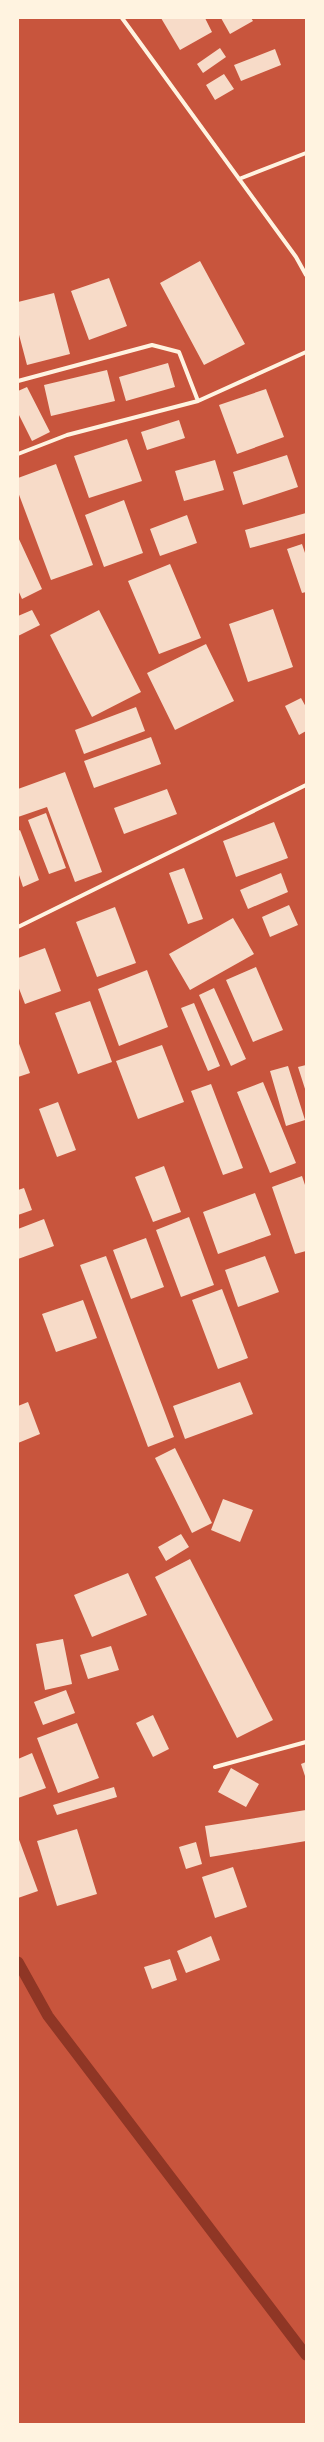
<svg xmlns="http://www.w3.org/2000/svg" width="324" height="2442" viewBox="0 0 324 2442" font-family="'IBM Plex Sans',sans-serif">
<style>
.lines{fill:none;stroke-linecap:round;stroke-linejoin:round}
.stream{stroke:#8f3625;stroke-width:11}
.building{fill:#f7dbc8}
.minor{stroke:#fff3e0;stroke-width:4}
</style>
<rect width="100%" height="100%" fill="#c8553d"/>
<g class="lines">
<!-- stream -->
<path class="stream" d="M18,1962l30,54 258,339"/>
</g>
<!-- building -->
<path class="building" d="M161,18h44l7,14 -32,18z
M221,18h30l2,3 -23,13z
M220,48l6,9 -23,16 -6,-9z
M275,49l6,16 -40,16 -7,-16z
M224,74l10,15 -19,11 -9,-15z
M200,261l45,83 -41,21 -44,-82z
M109,278l18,48 -38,14 -18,-49z
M54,293l16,61 -43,11 -9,-34v-29z
M168,363l7,24 -49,14 -7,-24z
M107,370l8,31 -64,15 -7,-31z
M27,387l23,45 -18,9 -14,-28v-22z
M266,389l18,48 -47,17 -18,-49z
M179,420l6,18 -38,12 -6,-18z
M127,439l15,42 -53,17 -15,-42z
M287,455l11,32 -55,18 -10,-33z
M215,460l9,30 -40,11 -9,-30z
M56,464l37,101 -42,15 -33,-88v-14z
M124,500l19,53 -39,14 -19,-52z
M306,513v20l-56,15 -5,-18z
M187,515l10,28 -37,13 -10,-27z
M18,537l24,52 -20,10 -4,-9z
M302,544l4,12v36l-4,1 -15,-44z
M170,564l31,74 -42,16 -31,-73z
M273,609l20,58 -45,15 -19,-58z
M32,610l8,15 -22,11v-20z
M99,610l42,82 -49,25 -42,-82z
M206,644l28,57 -59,29 -28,-57z
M301,698l5,9v24l-7,4 -14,-29z
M136,707l9,24 -61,23 -9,-24z
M151,737l10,27 -67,24 -10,-27z
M65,772l37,100 -27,10 -28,-75 -29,10v-28z
M167,789l10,25 -53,20 -10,-26z
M46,813l20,55 -17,6 -21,-54z
M274,822l14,36 -52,19 -13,-36z
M20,830l19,50 -16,7 -5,-15v-41z
M184,868l19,51 -15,5 -19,-51z
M281,873l7,19 -40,17 -8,-19z
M289,905l9,20 -28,12 -8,-20z
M115,907l21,56 -39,14 -21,-55z
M233,918l21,36 -64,36 -21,-36z
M45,948l16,43 -36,13 -7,-18v-28z
M256,967l27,63 -30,12 -27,-62z
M147,970l21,57 -49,19 -21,-57z
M214,988l32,71 -15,7 -32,-71z
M90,1001l22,61 -34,12 -23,-61z
M194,1003l26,63 -12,5 -27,-63z
M18,1041l12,32 -12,4z
M162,1045l22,57 -46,17 -22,-58z
M306,1065v27l-8,-25z
M288,1066l17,54 -19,6 -16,-55z
M263,1082l33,81 -26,10 -33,-81z
M211,1084l32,84 -20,7 -32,-84z
M58,1102l18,48 -19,7 -18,-48z
M164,1166l17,46 -28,10 -18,-45z
M302,1176l4,12v63l-11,3 -23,-67z
M24,1188l8,22 -14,5v-25z
M255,1193l16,42 -53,19 -15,-42z
M189,1217l25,68 -33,12 -25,-67z
M44,1219l10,27 -36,13v-30z
M146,1238l18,49 -33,12 -18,-49z
M106,1256l68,181 -26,10 -68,-182z
M265,1256l14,36 -41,15 -13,-37z
M222,1289l26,69 -30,11 -26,-69z
M83,1300l14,38 -41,14 -14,-38z
M240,1382l13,32 -68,25 -12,-33z
M28,1402l12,32 -22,9v-37z
M175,1448l37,75 -20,10 -37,-75z
M223,1499l30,11 -13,32 -29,-12z
M181,1534l8,13 -23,14 -8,-14z
M190,1559l83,161 -36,18 -82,-161z
M128,1573l19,42 -55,22 -18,-42z
M63,1639l9,45 -27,6 -9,-46z
M111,1646l8,24 -31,9 -8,-24z
M66,1690l9,23 -32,12 -9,-23z
M153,1715l16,34 -16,8 -17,-34z
M77,1723l22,55 -41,15 -21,-55z
M32,1753l14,35 -28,10v-39z
M306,1762v17l-5,-15z
M231,1768l28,16 -13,23 -28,-15z
M114,1787l3,10 -60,18 -4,-10z
M306,1810v31l-96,16 -5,-31z
M77,1829l20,65 -40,12 -20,-65z
M18,1837l20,54 -20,7z
M196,1842l6,22 -16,5 -7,-22z
M233,1867l14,40 -32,11 -13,-41z
M211,1936l9,24 -34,13 -9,-22z
M170,1959l7,21 -25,9 -8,-22z"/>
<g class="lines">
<!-- minor -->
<path class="minor" d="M122,18l174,239 10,18
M239,179l67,-26
M18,381l134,-36 27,7 19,49 108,-49
M18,454l49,-19 131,-34
M18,927l288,-142
M215,1767l91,-25"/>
</g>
<!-- border -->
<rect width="324" height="2442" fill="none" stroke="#fff3e0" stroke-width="38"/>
</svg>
